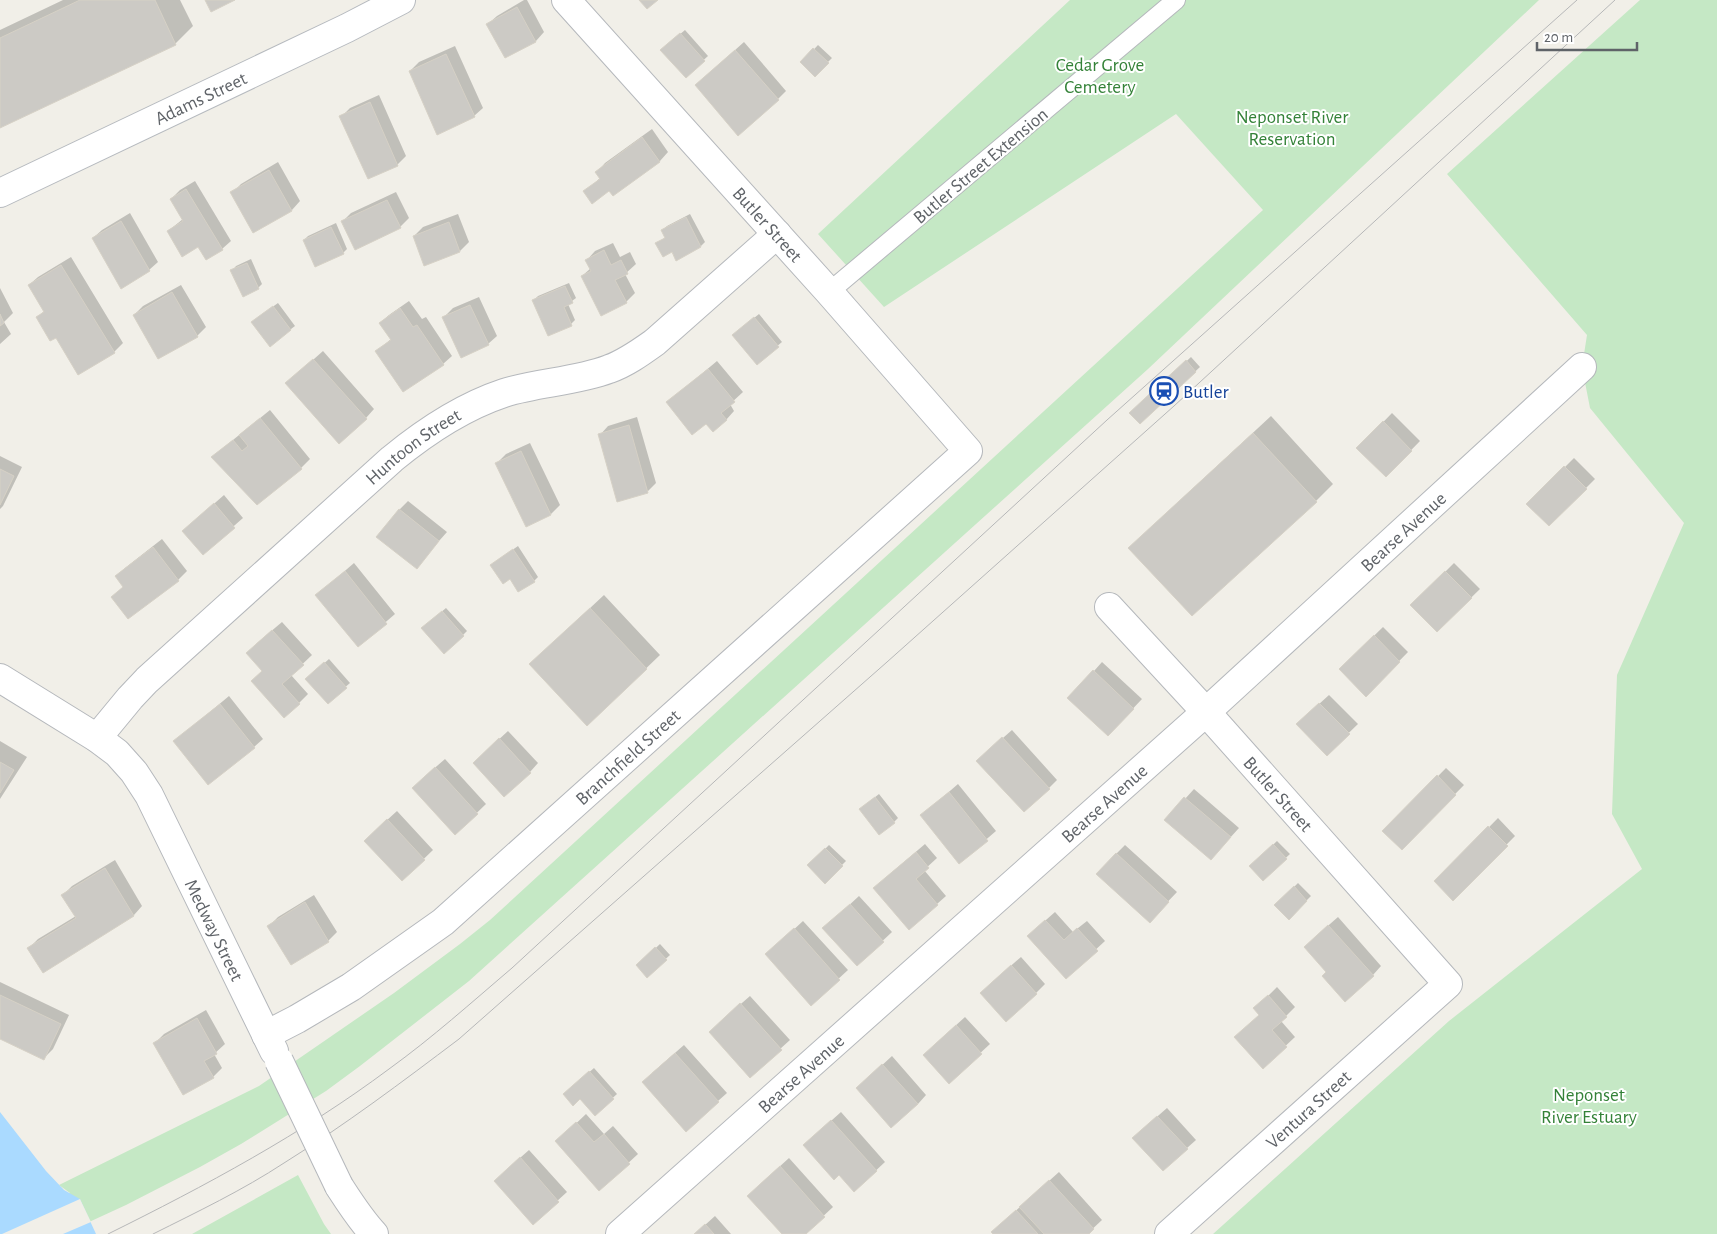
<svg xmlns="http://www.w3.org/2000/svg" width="1717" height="1234" viewBox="0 0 1717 1234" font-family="'Alegreya Sans',sans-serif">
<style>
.green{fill:#c5e8c5}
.water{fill:#aadaff}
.pier{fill:#f1efe8}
.shadow{fill:#0003}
.building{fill:#cccac5;stroke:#d6d1c6}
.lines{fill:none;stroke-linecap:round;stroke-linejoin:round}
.lane-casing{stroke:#b5b8bc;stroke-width:20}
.street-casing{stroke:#b5b8bc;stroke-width:30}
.secondary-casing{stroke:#b6babf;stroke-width:30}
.lane{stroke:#fff;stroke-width:18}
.street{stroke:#fff;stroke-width:28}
.secondary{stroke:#fff;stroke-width:28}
.tram{stroke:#b6b7b8;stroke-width:1}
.street-bridge-casing{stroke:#b5b8bc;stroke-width:30;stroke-linecap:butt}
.street-bridge{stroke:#fff;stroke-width:28}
.labels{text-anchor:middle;stroke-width:4;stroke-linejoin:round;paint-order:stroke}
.park-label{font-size:19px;fill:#348238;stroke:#fff}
.street-label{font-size:19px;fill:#5f6368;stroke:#fff}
.transit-label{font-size:19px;fill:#164399;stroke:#fff;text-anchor:start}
</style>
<rect width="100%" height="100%" fill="#f1efe8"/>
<!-- green -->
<path class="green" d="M1070,0h469l-391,369 -679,612 -109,85 -34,25 -85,53 -41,23 -74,38 -63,29h-61l68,-41 -11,-8 200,-99 135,-93 66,-49 30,-24 773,-710 -87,-96 -292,193 -66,-73z
M1640,0h77v1234h-504l236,-213 193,-152 -30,-55 5,-139 67,-152 -94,-115 -8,-41 5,-32 -140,-161z
M298,1175l26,49 7,10h-139z"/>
<!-- water -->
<path class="water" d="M0,1112l46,59 18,19 16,9 16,35h-96z"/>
<!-- pier -->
<path class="pier" d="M80,1199l11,23 -28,12h-61z"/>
<!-- shadow -->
<path class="shadow" d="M63,0h117l13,26 -17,17 -176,84v-97z
M524,0h3l17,32 -8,9 -30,16 -18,-33 9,-8z
M685,30l23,26 -22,20 -20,-30z
M744,42l42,49 -8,8 -82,-14z
M818,45l14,13 -17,17 -13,-13z
M455,46l28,62 -9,8 -64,-45 9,-9z
M379,95l27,61 -9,9 -56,-48 9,-9z
M652,129l16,23 -8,9 -47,34 -4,-6 -24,3 15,-14 -3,-6 8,-9z
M278,162l22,39 -8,9 -60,-17 9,-9z
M195,181l36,60 -9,8 -24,-4 -30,-14 15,-12 -12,-20 9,-9z
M396,192l13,26 -9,9 -57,-6 8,-8z
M130,213l28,49 -9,8 -56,-32 9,-8z
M458,214l11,28 -9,9 -35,13 -11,-28 9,-9z
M690,214l15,28 -4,4 -24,13 -5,-9 -15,-7 9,-6 -3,-7 4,-4z
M336,223l11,26 -4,4 -39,-13 4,-4z
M613,243l7,14 10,-5 6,12 -11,10 10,19 -9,9 -44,-26 9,-8 -4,-8 8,-9z
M71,257l52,86 -9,9 -58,-15 -18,-20 7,-7 -16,-25 9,-8z
M251,259l11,25 -4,4 -26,-17 4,-5z
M569,283l7,15 -8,6 7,16 -4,4 -37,-24 4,-4z
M181,285l25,42 -9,9 -63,-21 9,-9z
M0,288l13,25 -9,9 7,12 -11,10z
M479,297l18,39 -9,8 -44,-27 9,-9z
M409,301l13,18 4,-2 26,39 -9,8 -66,-13 14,-12 -11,-16 9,-8z
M278,303l17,23 -25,19 -13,-27z
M759,314l23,28 -25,21 -19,-32z
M323,351l51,58 -8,9 -70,-43z
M1191,357l9,10 -60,56 -9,-10z
M717,361l26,31 -13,12 4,7 -8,9 -20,2 -38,-20z
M270,410l40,49 -9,9 -89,-11z
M1392,413l28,28 -34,35 -28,-28z
M1271,416l62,68 -17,17 -169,30z
M637,417l19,66 -9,9 -47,-57 8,-9z
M530,443l30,62 -9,9 -24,11 -30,-62 9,-9z
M0,456l22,11 -19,39 -3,3z
M1574,458l21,21 -46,46 -21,-21z
M224,495l19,23 -40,35 -20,-22z
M408,501l39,31 -31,35 -17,-57z
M162,539l25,32 -9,9 -65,17 11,-11 -8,-10 9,-8z
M518,546l20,31 -4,4 -43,-16z
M354,563l41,51 -37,32 -41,-51z
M1454,563l26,26 -43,42 -25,-26z
M604,595l56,60 -73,70 -43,-74z
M446,608l21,23 -4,4 -36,-11z
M282,622l30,33 -21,20 17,19 -9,9 -35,-32 -8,-27z
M1383,627l25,25 -42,43 -26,-26z
M329,659l21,24 -22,19 -17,-27z
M1102,662l40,37 -34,36 -14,-64z
M1329,695l29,29 -31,30 -20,-39z
M229,696l34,43 -9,8 -79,-6z
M1012,730l45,50 -8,8 -62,-36z
M508,731l30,32 -8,9 -47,-18z
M0,741l27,16 -27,42z
M445,759l41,45 -30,29 -34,-54z
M1446,768l18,17 -62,63 -18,-17z
M958,784l38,47 -36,31 -38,-47z
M1194,789l45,39 -20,22 -53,-30z
M879,794l19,24 -4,4 -29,-17z
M397,811l36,39 -31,30 -28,-48z
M1498,818l17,18 -62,63 -17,-18z
M1277,841l13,13 -27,25 -12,-13z
M925,844l12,14 -13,12 22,26 -36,32 -26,-49z
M829,845l17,16 -21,21 -16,-17z
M1125,845l52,47 -19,20 -42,-58z
M115,860l27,46 -8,9 -91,56 -14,-23 9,-9 38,-23 -13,-21 9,-9z
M1298,883l13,13 -22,22 -13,-13z
M314,895l23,37 -9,9 -59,-15 9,-9z
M859,896l33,36 -35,33 -24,-45z
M1055,912l18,20 14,-11 18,20 -39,36 -28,-50z
M1338,917l43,49 -8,9 -45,-3 -14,-34z
M803,921l45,49 -37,34 -35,-58z
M660,944l10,11 -23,21 -9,-11z
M1021,957l24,27 -9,9 -46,-9z
M0,982l69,33 -16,34 -9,9 -44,-21z
M1277,987l18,20 -14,14 14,16 -32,30 -3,-52 4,-15z
M750,996l40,44 -40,36 -31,-53z
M206,1010l19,34 -11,10 8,14 -9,9 -58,-34 9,-9z
M965,1017l25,27 -41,38 -16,-36z
M684,1045l43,48 -9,8 -66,-28z
M892,1056l34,39 -8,9 -52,-24z
M594,1068l23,26 -22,20 -15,-17 -11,-7z
M1167,1108l29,32 -9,8 -44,-19z
M841,1112l44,50 -30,28 -16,-17 -26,-36z
M586,1114l18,20 9,-8 25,28 -38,35 -34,-56z
M529,1150l38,42 -34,31 -29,-51z
M789,1158l44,49 -29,27h-21l-26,-47z
M1059,1172l43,48 -15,14h-92l7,-11z
M715,1216l16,18h-36z"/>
<!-- building -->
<path class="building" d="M80,0h75l21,45 -176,83v-90z
M205,0h30l-24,12z
M639,0h19l-11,9z
M517,7l19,35 -31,16 -19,-34z
M680,33l25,28 -19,17 -26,-28z
M813,48l16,15 -14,14 -15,-15z
M735,50l44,50 -41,36 -43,-51z
M446,54l29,63 -38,18 -28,-64z
M370,102l28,64 -30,13 -29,-63z
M642,137l18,25 -47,34 -4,-5 -17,13 -9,-13 17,-12 -5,-7z
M269,170l23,41 -39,22 -23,-41z
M186,189l37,61 -17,10 -8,-13 -16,10 -15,-26 16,-10 -13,-22z
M387,200l14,28 -46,22 -14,-29z
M686,217l15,30 -25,14 -4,-9 -9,5 -8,-14 10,-5 -4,-8z
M121,221l29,50 -29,18 -29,-51z
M449,222l11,30 -36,14 -11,-30z
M331,227l13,27 -29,13 -12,-27z
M604,250l7,15 10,-5 7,14 -13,6 12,23 -26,13 -20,-40 10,-5 -6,-11z
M247,263l12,26 -16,8 -13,-27z
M61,265l54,88 -37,22 -22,-37 -6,3 -14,-24 8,-5 -16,-27z
M565,286l8,17 -9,4 8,19 -24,10 -16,-36z
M172,292l26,45 -40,22 -25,-44z
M470,305l19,40 -28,13 -19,-41z
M273,306l18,24 -21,17 -19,-25z
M400,308l13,19 4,-2 27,40 -41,27 -28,-41 16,-11 -12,-17z
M0,314l4,9 -4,3z
M754,317l25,30 -22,18 -25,-30z
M313,359l54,60 -28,25 -54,-61z
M1186,360l10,12 -56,52 -11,-11z
M708,369l27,33 -14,11 6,7 -14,12 -7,-8 -14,11 -26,-33z
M260,418l42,51 -45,36 -46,-48 22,-17 9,11 6,-5 -9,-11z
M1383,421l29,30 -26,26 -30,-29z
M629,425l19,68 -31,9 -19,-68z
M1253,433l64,69 -125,114 -64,-68z
M521,451l30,64 -25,12 -31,-64z
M1564,466l23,23 -38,37 -23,-22z
M0,469l14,7 -14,29z
M214,503l21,25 -32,27 -21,-24z
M399,509l40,32 -22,28 -41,-32z
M153,547l26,34 -51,38 -17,-22 12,-10 -8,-11z
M513,549l22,33 -17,10 -8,-13 -7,5 -13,-19z
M345,571l42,53 -29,23 -43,-52z
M1445,571l27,27 -35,34 -27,-27z
M590,608l57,61 -60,57 -58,-62z
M442,611l22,25 -20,18 -23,-26z
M272,630l32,35 -22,19 18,20 -16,14 -33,-37 11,-10 -16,-18z
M1374,635l26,27 -34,35 -27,-28z
M324,662l23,26 -19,16 -23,-25z
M1093,670l41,39 -26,27 -41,-38z
M1319,703l31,31 -23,22 -31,-32z
M220,704l35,44 -47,37 -35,-44z
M1002,737l48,52 -26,23 -48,-51z
M499,738l32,35 -27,24 -31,-34z
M0,762l14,8 -14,23z
M435,767l43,47 -23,21 -43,-47z
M1437,775l19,20 -54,55 -20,-19z
M949,792l39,49 -29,23 -39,-49z
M875,797l20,26 -16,12 -20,-26z
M1184,797l47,40 -20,23 -47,-40z
M387,819l38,41 -23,21 -38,-40z
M1488,826l20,20 -55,55 -19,-20z
M1273,844l14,15 -24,22 -14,-15z
M825,848l18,18 -18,18 -18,-19z
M916,852l13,16 -13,11 22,26 -29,25 -36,-42z
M1116,853l53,49 -19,21 -54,-49z
M105,868l29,48 -91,57 -16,-25 49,-30 -15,-23z
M1294,886l13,15 -18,19 -15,-15z
M305,902l24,40 -38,23 -24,-39z
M850,904l34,38 -27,24 -35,-38z
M1045,920l19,20 13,-12 21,23 -32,28 -39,-43z
M1328,925l46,51 -29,26 -23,-26 4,-4 -22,-25z
M794,928l46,52 -29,26 -46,-52z
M655,947l12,13 -20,18 -11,-13z
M1011,965l26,29 -31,28 -26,-29z
M0,995l61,29 -17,36 -44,-21z
M1268,995l19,22 -15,13 15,17 -24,22 -29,-32 25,-22 -6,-7z
M740,1003l42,47 -32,28 -41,-46z
M197,1018l20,36 -13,7 10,17 -31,17 -30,-52z
M956,1025l26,29 -33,30 -26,-29z
M675,1053l44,49 -33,30 -44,-50z
M882,1064l36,40 -27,24 -35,-40z
M589,1071l25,28 -19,17 -15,-17 -7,7 -10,-12z
M1157,1116l31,33 -25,22 -31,-33z
M831,1120l46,51 -23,21 -15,-17 -5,5 -31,-35z
M576,1122l18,20 10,-8 26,30 -31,27 -44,-50z
M520,1157l39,45 -26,23 -39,-44z
M780,1166l45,51 -19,17h-24l-35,-38z
M1049,1180l45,49 -5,5h-45l-25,-27z
M1016,1210l22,24h-45l-2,-2z
M705,1224l9,10h-20z"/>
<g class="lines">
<defs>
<path id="lane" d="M829,292l347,-292"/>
<g id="street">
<path id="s1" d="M1109,607l97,105 242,272 -279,250"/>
<path id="s2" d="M0,678l97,60 20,15 17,19 15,23 125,256"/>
<path id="s3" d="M97,738l33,-40 17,-18 245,-221c34,-28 70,-52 112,-66 34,-11 71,-11 105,-24 17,-6 32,-17 46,-27l122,-108"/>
<path id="s4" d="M266,1035l31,-16 54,-32 92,-65 525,-471 -139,-159 -263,-292"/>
<path d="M339,1186c11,17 21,33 35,48"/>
<path id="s5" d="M620,1234l586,-522 376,-345"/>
</g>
<g id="secondary">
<path id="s6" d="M0,193l347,-165 54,-28"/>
</g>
</defs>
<!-- lane casing -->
<use href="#lane" class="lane-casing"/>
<!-- street casing -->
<use href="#street" class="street-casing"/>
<!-- secondary casing -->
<use href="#secondary" class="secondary-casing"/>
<!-- lane -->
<use href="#lane" class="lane"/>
<!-- street -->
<use href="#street" class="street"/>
<!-- secondary -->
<use href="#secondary" class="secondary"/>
<!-- tram -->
<path class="tram" d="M108,1234c97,-48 194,-100 281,-165 43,-31 83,-67 123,-101l595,-548 470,-420
M153,1234c44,-22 90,-44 131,-71 61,-38 118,-81 175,-124l428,-377 287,-256 441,-406"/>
<defs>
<path id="street-bridge" d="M279,1061l60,125"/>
</defs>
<!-- street-bridge casing -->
<use href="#street-bridge" class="street-bridge-casing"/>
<!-- street-bridge -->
<use href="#street-bridge" class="street-bridge"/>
</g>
<!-- icons -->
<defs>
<symbol id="station-ring" viewBox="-11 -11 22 22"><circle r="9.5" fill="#fff" stroke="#1a4fb4" stroke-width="1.5"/><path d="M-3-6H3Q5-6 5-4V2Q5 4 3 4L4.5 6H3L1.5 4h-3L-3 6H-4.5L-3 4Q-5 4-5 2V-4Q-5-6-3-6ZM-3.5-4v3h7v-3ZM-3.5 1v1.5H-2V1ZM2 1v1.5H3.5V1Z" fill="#1a4fb4"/></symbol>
</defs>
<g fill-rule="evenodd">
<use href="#station-ring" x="1148" y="375" width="32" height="32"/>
</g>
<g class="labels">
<!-- park labels -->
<g class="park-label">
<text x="1100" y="71">Cedar Grove<tspan x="1100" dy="22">Cemetery</tspan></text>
<text x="1292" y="123">Neponset River<tspan x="1292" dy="22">Reservation</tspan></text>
<text x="1589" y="1101">Neponset<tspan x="1589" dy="22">River Estuary</tspan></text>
</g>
<!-- street labels -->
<g class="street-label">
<text dy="7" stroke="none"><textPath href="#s6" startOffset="222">Adams Street</textPath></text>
<text transform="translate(980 165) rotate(-40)" y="7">Butler Street Extension</text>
<text transform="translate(768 224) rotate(48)" y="7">Butler Street</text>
<text dy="7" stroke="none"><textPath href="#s3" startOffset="431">Huntoon Street</textPath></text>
<text dy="7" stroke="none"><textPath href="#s5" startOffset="1052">Bearse Avenue</textPath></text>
<text dy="7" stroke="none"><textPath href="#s4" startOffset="458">Branchfield Street</textPath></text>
<text dy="7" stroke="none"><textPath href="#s1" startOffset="252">Butler Street</textPath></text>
<text dy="7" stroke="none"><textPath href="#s5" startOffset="648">Bearse Avenue</textPath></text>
<text dy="7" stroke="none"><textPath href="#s2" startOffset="342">Medway Street</textPath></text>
<text dy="7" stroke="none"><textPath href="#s5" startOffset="242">Bearse Avenue</textPath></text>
<text transform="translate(1308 1109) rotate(-42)" y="7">Ventura Street</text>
</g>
<!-- transit labels -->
<g class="transit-label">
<text x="1183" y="398">Butler</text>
</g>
</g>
<!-- scale -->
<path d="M1537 42v8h100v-8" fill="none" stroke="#5f6368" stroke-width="2.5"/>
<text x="1544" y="42" font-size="15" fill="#5f6368" stroke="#ffffff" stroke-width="4" paint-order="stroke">20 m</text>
</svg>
